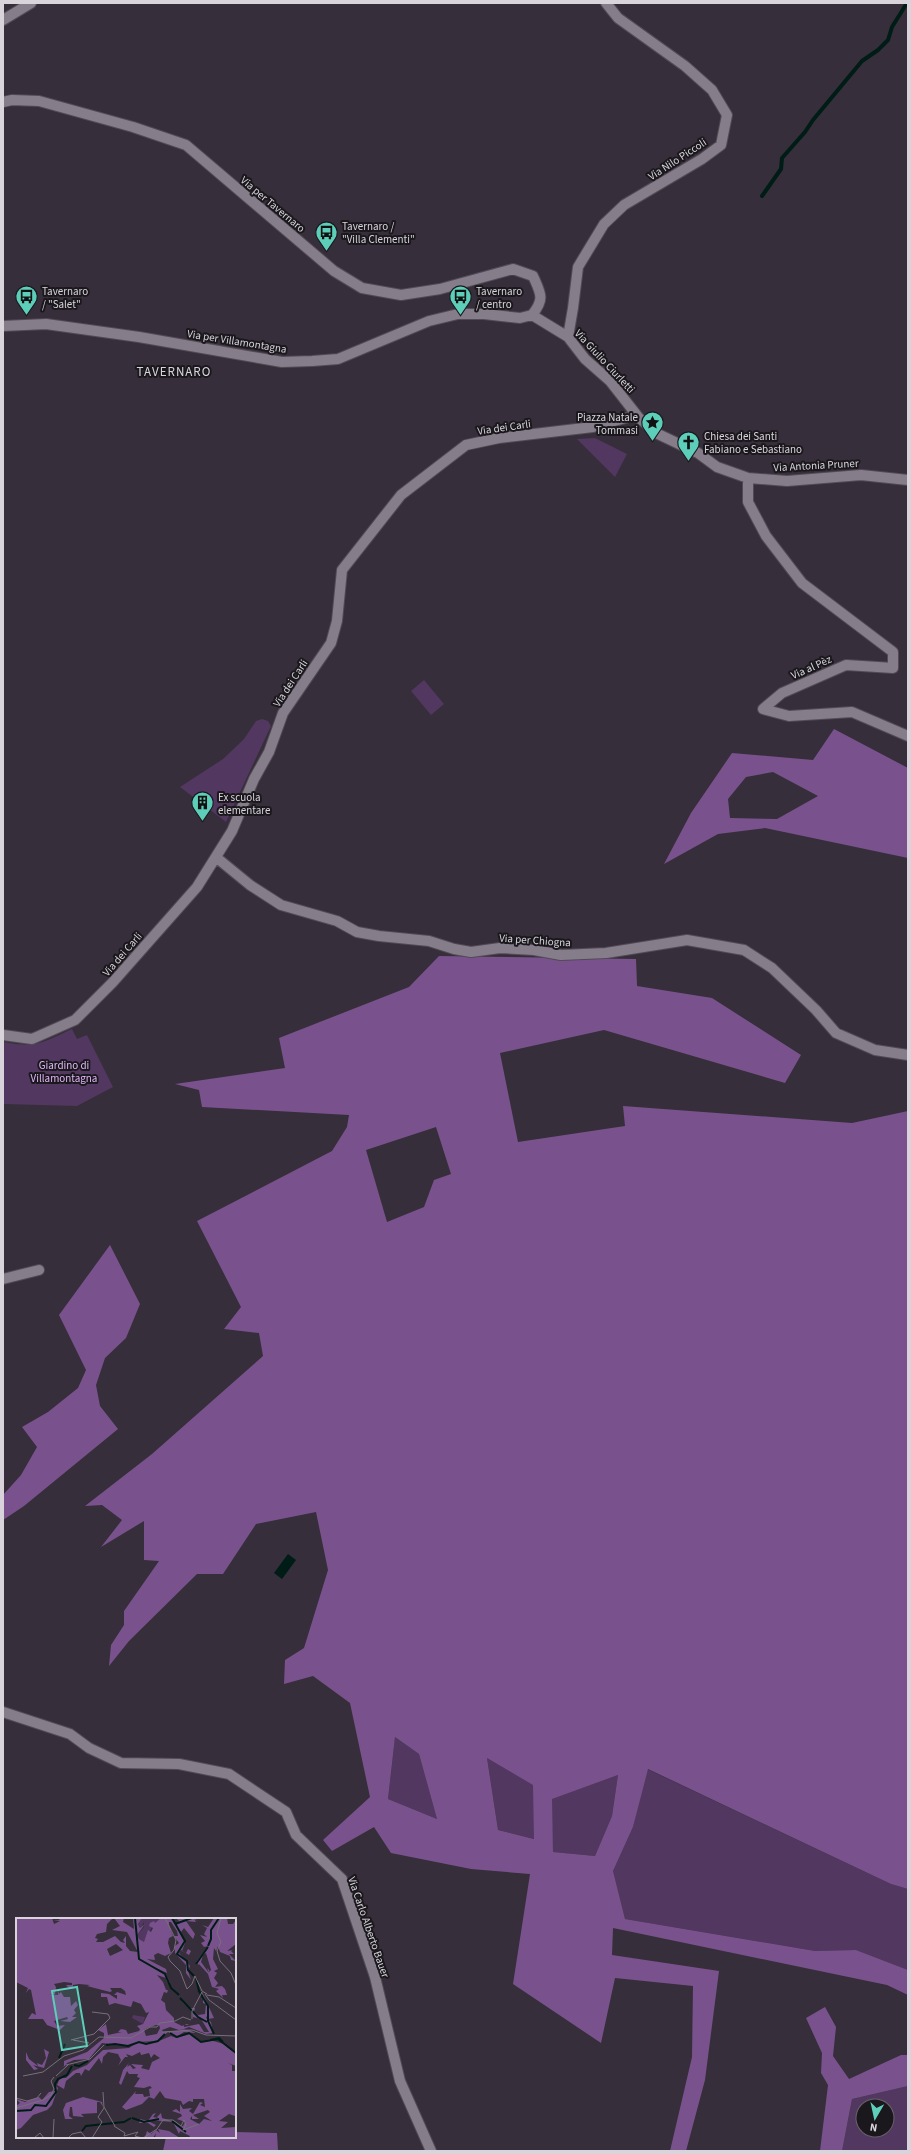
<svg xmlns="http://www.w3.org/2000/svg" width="911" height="2154" viewBox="0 0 911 2154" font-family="'Source Sans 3',sans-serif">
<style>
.green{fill:#523760;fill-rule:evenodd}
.forest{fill:#79528d;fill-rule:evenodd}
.water{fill:#001c17}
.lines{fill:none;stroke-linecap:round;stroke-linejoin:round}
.stream{stroke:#001c17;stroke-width:4}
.minor-casing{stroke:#524b55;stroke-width:12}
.minor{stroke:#867d8b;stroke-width:10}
.labels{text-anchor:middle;stroke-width:4;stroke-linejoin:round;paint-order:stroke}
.street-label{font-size:11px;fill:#d9d4dc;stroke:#1b181d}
.poi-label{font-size:11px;fill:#d9d4dc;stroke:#1b181d;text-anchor:start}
.park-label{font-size:11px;fill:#e2b5fa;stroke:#1b181d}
.quarter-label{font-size:13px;letter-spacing:1px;fill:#d9d4dc;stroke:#1b181d}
.inset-river{fill:none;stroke:#001c17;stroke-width:2}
.inset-road{fill:none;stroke:#77707b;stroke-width:1}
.view{fill:#5dceb9;fill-opacity:0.15;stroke:#5dceb9;stroke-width:2}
.inset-edge{fill:none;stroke:#d9d4dc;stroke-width:2}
</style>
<rect width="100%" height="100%" fill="#362e3a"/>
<!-- green -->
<path class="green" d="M595,438l32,16 -12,23 -38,-38z
M424,680l20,24 -13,11 -20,-24z
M262,719l6,2 3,5 -45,96 -46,-35 43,-28 21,-20 12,-18z
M72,1029l5,10 10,-4 26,52 -36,19 -74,-2v-62c33,6 39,1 69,-13z
M395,1737l24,17 18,65 -49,-20z
M487,1758l47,27 1,54 -37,-9z
M647,1769l244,115 17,5v81l-52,-20 -41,1 -190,-32 -12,-48 20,-44z
M618,1775l-6,41 -17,40 -42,-4 -2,-53z
M908,2086v65h-66l10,-52zM863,2106h24v24h-24z"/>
<!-- forest -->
<path class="forest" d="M834,729l74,39v90l-143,-30 -47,6 -54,30 27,-51 41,-60 81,7zM773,772l45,24 -41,23 -47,-1 -2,-19 18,-22z
M439,956l197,3 1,27 75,12 89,57 -16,28 -181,-53 -104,23 18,89 107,-16 -2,-20 229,17 56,-12v778l-17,-5 -243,-115 -15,58 -20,44 12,48 190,32 41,-1 52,20v25l-21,-10 -274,-57 -1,27 107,16 -14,109 -19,71h-16l22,-94 1,-71 -78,-8 -14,65 -88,-59 17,-110 -59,-5 -80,-16 -17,-26 -42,24 -9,-11 47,-43 -20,-94 -37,-27 -29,8 1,-24 19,-12 24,-78 -12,-58 -60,12 -33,50h-26l-68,67 -20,25 2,-21 13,-20v-14l35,-50 -15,-1v-39l-43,26 21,-27 -20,-15 -17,1 67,-52 111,-98 -4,-23 -35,-4 17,-22 -44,-86 135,-70 15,-24 2,-12 -147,-8 -3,-17 -24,-6 110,-16 -6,-30 130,-51zM436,1127l15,47 -17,6 -10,27 -37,15 -21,-72zM395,1737l24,17 18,65 -49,-20zM487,1758l46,27 1,54 -36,-9zM618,1775l-6,41 -17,40 -42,-4 -1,-53z
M110,1245l30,59 -14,34 -21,20 -9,27 4,21 18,23 -94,77 -21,14v-25l18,-20 16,-28 -15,-20 26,-15 30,-24 8,-18 -27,-55z
M825,2007l11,20 -3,29 16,23 52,-24h7v31l-56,13 -10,52h-22l8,-66 -7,-12 1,-20 -16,-35z
M235,2132l42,1 1,18h-115l3,-14h69z"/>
<!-- water -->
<path class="water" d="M288,1554l8,6 -14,19 -8,-6z"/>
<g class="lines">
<!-- stream -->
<path class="stream" d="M762,196l19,-27 1,-11 23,-26 8,-12 49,-59 16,-11 10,-10 4,-13 15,-24"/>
<defs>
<path id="minor" d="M3,20l28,-17
M3,102l9,-2 27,1 94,26 53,18 148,126 28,17 39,7 39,-6 73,-20 20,7c8,18 12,23 -1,39
M532,315l36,22 17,22 25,22 29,37 19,16 40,19 19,14 31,11 39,3 74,-6 47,5
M3,326l43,-2 93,13 143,25 30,-1 26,-2 91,-38 29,-7h26l36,4 12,-3
M568,337l5,-29 5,-41 26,-43 20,-19 78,-46 19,-14 6,-30 -15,-25 -27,-24 -67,-48 -12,-15
M748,478v24l18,34 36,47 91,69v16l-47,-3 -64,28 -19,16 26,7 63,-4 56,24
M217,858l33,27 31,20 56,16 20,11 22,4 50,5 25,8 17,3 29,-4 34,2 27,5 45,-2 81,-13 57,10 28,18 44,42 20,23 39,17 33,5
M3,1035l29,4 43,-19 38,-38 84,-95 35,-56 22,-52 15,-27 14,-39 48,-70 6,-22 5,-51 59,-75 65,-50 33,-7 94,-11 43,-12
M3,1279l36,-9
M3,1712l67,22 19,14 32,15 58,1 50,10 57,38 10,23 46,44 33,98 25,104 31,70"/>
</defs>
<!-- minor casing -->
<use href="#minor" class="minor-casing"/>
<!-- minor -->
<use href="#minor" class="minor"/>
</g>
<!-- icons -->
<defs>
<symbol id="bus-pin" viewBox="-11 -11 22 30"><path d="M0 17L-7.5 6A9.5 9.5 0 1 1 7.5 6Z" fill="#5dceb9" stroke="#1b181d"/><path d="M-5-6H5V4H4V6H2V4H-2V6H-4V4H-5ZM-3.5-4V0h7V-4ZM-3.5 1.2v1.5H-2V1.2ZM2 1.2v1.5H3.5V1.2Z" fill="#111"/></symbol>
<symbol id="sight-pin" viewBox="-11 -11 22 30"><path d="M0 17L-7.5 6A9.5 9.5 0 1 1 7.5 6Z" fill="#5dceb9" stroke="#1b181d"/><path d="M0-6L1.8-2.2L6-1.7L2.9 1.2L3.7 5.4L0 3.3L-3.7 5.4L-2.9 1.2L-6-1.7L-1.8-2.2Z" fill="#111"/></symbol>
<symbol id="church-pin" viewBox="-11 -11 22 30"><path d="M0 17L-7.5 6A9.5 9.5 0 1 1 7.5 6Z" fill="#5dceb9" stroke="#1b181d"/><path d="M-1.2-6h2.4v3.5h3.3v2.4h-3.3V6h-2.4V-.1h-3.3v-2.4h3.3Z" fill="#111"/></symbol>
<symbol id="building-pin" viewBox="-11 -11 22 30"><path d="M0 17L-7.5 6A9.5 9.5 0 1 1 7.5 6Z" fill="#5dceb9" stroke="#1b181d"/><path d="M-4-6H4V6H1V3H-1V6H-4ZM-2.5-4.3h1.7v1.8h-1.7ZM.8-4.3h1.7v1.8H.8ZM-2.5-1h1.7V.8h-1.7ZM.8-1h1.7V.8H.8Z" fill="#111"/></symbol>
</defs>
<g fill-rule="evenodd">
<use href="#bus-pin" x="314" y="220" width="25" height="34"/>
<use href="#bus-pin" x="14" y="284" width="25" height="34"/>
<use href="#bus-pin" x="448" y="284" width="25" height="34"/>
<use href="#sight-pin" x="640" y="410" width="25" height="34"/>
<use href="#church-pin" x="676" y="430" width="25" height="34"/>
<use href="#building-pin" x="190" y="790" width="25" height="34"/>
</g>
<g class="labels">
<!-- street labels -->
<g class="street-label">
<text transform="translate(677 159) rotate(-33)" y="4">Via Nilo Piccoli</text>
<text transform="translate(273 204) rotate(40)" y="4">Via per Tavernaro</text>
<text transform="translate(237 341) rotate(9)" y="4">Via per Villamontagna</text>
<text transform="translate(605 361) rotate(47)" y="4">Via Giulio Ciurletti</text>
<text transform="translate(504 427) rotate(-8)" y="4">Via dei Carli</text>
<text transform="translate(816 465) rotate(-3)" y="4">Via Antonia Pruner</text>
<text transform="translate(811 667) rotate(-24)" y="4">Via al Pèz</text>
<text transform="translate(290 683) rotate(-57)" y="4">Via dei Carli</text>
<text transform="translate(535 940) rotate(4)" y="4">Via per Chiogna</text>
<text transform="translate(122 954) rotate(-49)" y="4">Via dei Carli</text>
<text transform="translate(369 1927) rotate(71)" y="4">Via Carlo Alberto Bauer</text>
</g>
<!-- poi labels -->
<g class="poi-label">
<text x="342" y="230">Tavernaro /<tspan x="342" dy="13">"Villa Clementi"</tspan></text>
<text x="42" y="295">Tavernaro<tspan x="42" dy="13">/ "Salet"</tspan></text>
<text x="476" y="295">Tavernaro<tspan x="476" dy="13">/ centro</tspan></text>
<text x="638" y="421" text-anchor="end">Piazza Natale<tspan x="638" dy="13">Tommasi</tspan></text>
<text x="704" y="440">Chiesa dei Santi<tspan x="704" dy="13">Fabiano e Sebastiano</tspan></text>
<text x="218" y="801">Ex scuola<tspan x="218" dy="13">elementare</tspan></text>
</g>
<!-- park labels -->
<g class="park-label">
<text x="64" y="1069">Giardino di<tspan x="64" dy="13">Villamontagna</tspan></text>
</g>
<!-- quarter labels -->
<g class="quarter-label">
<text x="174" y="376">TAVERNARO</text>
</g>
</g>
<!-- overview -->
<g transform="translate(16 1918)">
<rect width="220" height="220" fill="#362e3a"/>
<path d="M126,0h21l-11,9 -8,15 -5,-3 -2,-4 7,-8v-5l-3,6 -3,-4zM24,70l10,3 4,-1 -2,3h-7l16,3v4l-13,-2 -6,-4zM117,97l12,2 -2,7 -11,-6z" fill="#523760"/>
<path d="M0,0h36l2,6 6,-3 -7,-1h7l-3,-2h56l-6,6 -1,8 -9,2 -2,4 3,1 -2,3h7l12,-6 6,6 4,1 -2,-3 3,-4v10l4,5 8,1 -11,-20 -15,-2 8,-4 -6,-8h10l-1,4 11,7 -1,-11h9l-4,6 2,4 5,-4 -8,11 2,4 5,3 4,-12 3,2 2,-4 -4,-2 1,-3 4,-2 1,2 6,-5h11l4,6 3,-3 -3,-3h18l4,3 -4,-2 2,3 -10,-1 9,13 -2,5 -9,-11 -3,4 4,11 -3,8 4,2 2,-4 3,2 -2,4 -8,-5 -2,3 11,13 -2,5 3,9 -5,-7v-8l-11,-12v-7l4,-3 -5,-7h4l-1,-5 -6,-9h-2v3l4,11 -4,2 -1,5 3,10 -6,3 -7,-3 -4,2 1,5 -8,-1 19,10 1,4 -13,-6 12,7 4,9 -3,-1 -1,-4 -9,-3 6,7 3,8h2l-1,3 -3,-1 -3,8 4,3 1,7 8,8v4l8,4 5,-2 2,1h-5v2l15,-3 5,8h5l-8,-13 -8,-2 -1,-6 -11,-10 9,7h5l-1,4 4,3 7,-1 1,-10 -3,-1v-8l-3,-2 2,-1 12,26 -6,1v-5l-2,4 5,4 2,11 -7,1 -17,-7 -5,2h7l-12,1 -9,-3 -8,3 1,2 26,-2 7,3 -12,-1 -8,5 -8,-5 -11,9 -19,1 16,1 17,-7 5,2 14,-4 12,8 8,-2 14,4 12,10v12l-8,-3 4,2v6h4v51l-1,-6 -6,-2 -10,7 9,1 -7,6 15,-1v11h-47l1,-2 -10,-5 -1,3 -6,-12 -23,-2v2l6,3 -2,2 -6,-4h-9l1,-4 8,2 5,-7 3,-1 -3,4 5,1 -1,-1 4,-4 1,5 13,4h-2l5,5 5,-1 2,-4 -8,-3 5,-3 -1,-2 -9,-3 4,-2 4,3v-8l3,5 9,-1 -3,3 4,3 7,-12 3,1 -3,2 5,2 -1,-8h-11v3l-4,-1 -6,4 -2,-4 -16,-3 -5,-7 -6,8 -5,-2 -7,7 -16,6 -4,-3 14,-16 -1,3h8l1,3 6,-1 -1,-7 3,-1 -2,-2 -6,2 -10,-1 6,-9 -3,-1 1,-3h-9l-2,-3 -6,14 -2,-2 4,-13 6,-7 -2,4 3,-2 3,4 3,-1 -5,-4 12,1 -2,3 8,2 3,-8 8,-4 -6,-4 -3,4 -2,-5 -8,2 -1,-3 -8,4 -6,-2 2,3h-3l-7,9 3,-6 -3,-6 -10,-2 -5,5 -1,7 -3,-6 -10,13 -4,-2 -4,7 -1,-3h-4l-10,8 -2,8 -7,-4 3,-7h6l7,-7 14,-6 16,-15 26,-2 9,-6 -10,4 -26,-3 -13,16 -15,1 -7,3 -2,3 -4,1 3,-1v-5l23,-9 17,-14v-5l-6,-3 8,-6 2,11 14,-3h-4l3,-3 -5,-1 10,2 2,4 11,-3 1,-2 -3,-3 6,-2 6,-12 -3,1 -5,-9 -8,-3 -2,6 -16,-4 -6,2 -2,-8h-6v-4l8,1 8,5v-4h-3l3,-3 9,3 -1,-4 -4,-3h-11l2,3 -2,1 -23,-6 3,-1 -11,-1 -6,1v3l-3,1 -4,-4h6v-2l-8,-1 -10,2 2,3 -1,7h-7l10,1 1,-6v5l2,-2 3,5h6l1,9 5,-5 2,4 -4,5 2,3 -4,4h5l-7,5 -10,-1 8,-2 -1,-2 -13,4 3,5 8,-1 -5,5 -13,-5 -4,-6h-15l4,-6 4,2 -5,-25 -2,-1 -3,4 2,-5 -12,-6zM100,26l7,6 -13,6 -3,-7zM140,107h3l1,3 -3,6 -11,2 -2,-6 3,-2zM192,192l2,2 -6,4 8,5 -8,-2 -5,5 -9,-5 2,-3v3h7l-6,-4zM198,0h13l1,6h5l3,-4v24l-9,7 6,-1 -2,1 3,3h-5l7,7 -5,-1 -1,-4 -10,-4 -2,-6 -2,5 -2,-3 -1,11 5,10 -4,2 3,2 -3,5 4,5 -3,4 7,-1 3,3 2,6h-5l1,3 -7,-7 3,-2 -7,-2 -4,-13 -9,-10 -1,1 -1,-4 -1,4v-3l12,-16 -4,1 -3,-4 4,-2 -5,-6 7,2 -3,-3 3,-6 -5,-3 6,2zM190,35l5,17 -2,2v-2l-2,-2 2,5 -8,-11 2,-7zM28,131l5,3 -5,16 -11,-3 5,4 -4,1 -8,-10v-8l3,7 9,7 -1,-3 5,2 4,-7zM40,168l2,2 -6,17 -5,5 -14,5 -12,13 -5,2v-24l4,-3 -4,-4 9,3 14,-5 3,3 7,-8 6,-1zM67,179l19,5 1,5 -3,-5h-3v11l-16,1 3,3 -11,-1 -1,-9h-2l-1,9 4,3h-8l-2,-9 3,-7zM142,211l11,2 11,7h-25l1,-5 -3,5 -8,-1 2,-6 4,3 5,-4 4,3z" fill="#79528d" fill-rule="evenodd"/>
<path class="inset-river" d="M119,0l4,41 26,15 6,14 8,7M156,0l13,23 -8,13 10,7 1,9 6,6M159,6l17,-6M192,28l3,-7v-9l8,-12M180,46l12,-17M180,60l3,13 9,15v15l6,13M164,80l18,19 9,5M154,115l7,4 12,-4 12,9 17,-3 18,14M194,122l9,-2 4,4M90,127l9,-1 13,2 11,-4 7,2 12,-3 7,-7M43,140l6,-14M58,147l5,1 9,-5M0,193l15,-1 4,-5 11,1 10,-14 -1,-8 3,-5 9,-4 5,-9M116,200l12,4 15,-3M156,203l14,11M66,213l4,-5 38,-4 7,-4"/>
<path class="inset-road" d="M149,0l11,22 -2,10 -6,7 2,4 10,10 7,18 5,-5 3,-8 7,15 5,3M205,0l-4,15 4,9 -4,9 3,10 11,12 5,12M189,76l4,6 27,20M191,77l12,2 17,11M176,101v-8l10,-19M146,114l30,-2 14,5 30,1M55,122l23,-6 16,-16 -2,-4 -16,-2M57,122l16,3M50,147l24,-6 14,-14M7,158l20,-4 21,-16 19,-6 16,-13 32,1 19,-11h7l3,-4 15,-2 8,-4 8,3M40,158l12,-11M0,180l11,3 10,-3 4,-5M88,189l11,19M0,190l27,-8 8,-5 3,-6 -3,-8 3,-4M98,208l11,7 -1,3 14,-4 -3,4 7,2M18,220l6,-5 4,5M37,220l1,-19M52,220l4,-4 9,-2 5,6M76,220l10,-16 -4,-5 6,-9 -1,-16M127,220l14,-9 6,-9h10l8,6 3,-6 2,5 -3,5 16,-6"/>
<path class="view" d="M61,69l10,59 -25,4 -10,-59z"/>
<rect width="220" height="220" class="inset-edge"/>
</g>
<!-- border -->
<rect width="911" height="2154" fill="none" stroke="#d9d4dc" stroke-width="8"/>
<!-- north arrow -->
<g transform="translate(875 2118) rotate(189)"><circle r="19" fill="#1b181d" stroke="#676369"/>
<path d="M0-3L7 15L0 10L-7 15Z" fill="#5dceb9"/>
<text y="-6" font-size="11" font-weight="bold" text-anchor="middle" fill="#d9d4dc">N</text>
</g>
</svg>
